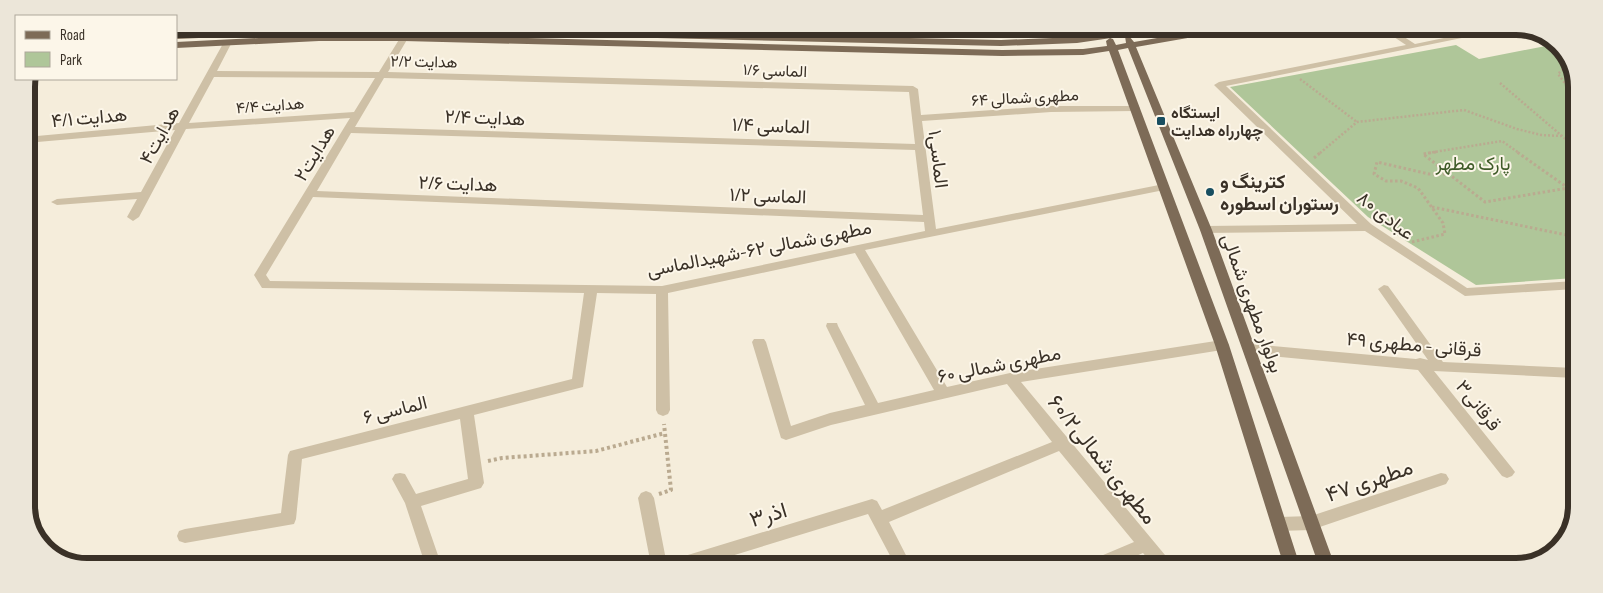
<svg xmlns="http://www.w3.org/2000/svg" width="1603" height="593" viewBox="0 0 1603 593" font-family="'Sofia Sans Condensed',Vazirmatn,sans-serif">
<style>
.green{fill:#afc699}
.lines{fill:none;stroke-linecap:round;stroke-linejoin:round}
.path-far2{stroke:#baaa90;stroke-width:2.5;stroke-dasharray:2 2;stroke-linecap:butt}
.path-far1{stroke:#baaa90;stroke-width:3;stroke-dasharray:2.5 2.5;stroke-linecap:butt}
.path{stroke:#baaa90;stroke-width:4;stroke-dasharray:3 3;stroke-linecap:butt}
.minor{fill:#cec0a6;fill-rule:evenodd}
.major{fill:#7d6b57;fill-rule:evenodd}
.poi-dot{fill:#184e60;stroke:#fcf6e9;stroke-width:2}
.labels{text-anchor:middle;stroke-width:4;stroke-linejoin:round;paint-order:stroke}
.far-street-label{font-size:16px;fill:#3a3127;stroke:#fcf6e9}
.far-poi-label{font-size:16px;font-weight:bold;fill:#3a3127;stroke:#fcf6e9;text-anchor:start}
.street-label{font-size:19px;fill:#3a3127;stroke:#fcf6e9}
.park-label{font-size:19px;fill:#3f5b28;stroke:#fcf6e9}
.poi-label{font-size:19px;font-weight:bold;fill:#3a3127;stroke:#fcf6e9;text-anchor:start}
.near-street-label{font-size:22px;fill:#3a3127;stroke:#fcf6e9}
.rim{fill:none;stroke:#3a3127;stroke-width:6}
</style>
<rect width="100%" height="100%" fill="#f5eddb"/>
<!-- green -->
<path class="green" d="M472,27l440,1 -13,4z
M1556,44l8,6 13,33 -2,195 -99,7 -108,-68 -138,-130 226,-42 23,14z"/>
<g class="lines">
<!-- path-far2 -->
<path class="path-far2" d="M1571,69h-8l-5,5 6,8 13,6
M1300,79l57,43
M1500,83l76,65
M1568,118h8
M1320,153l37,-31 107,-12 53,19 24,6 20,1
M1428,153l74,-12 17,12"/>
<!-- path-far1 -->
<path class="path-far1" d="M1436,152l-13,2 62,48 83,-14 -51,-36
M1314,158l7,-6
M1432,207l144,30
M1412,242l33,-8 -2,-11 -25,-35 -17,-7h-15l-12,-7 3,-12 52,12h20"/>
<!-- path -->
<path class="path" d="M488,461l14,-3 94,-7 69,-18
M659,494l12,-4 -7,-66"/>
<!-- minor -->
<path class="minor" d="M920,28h12l-33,14 -7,-2z
M1100,28h9l3,8 -1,2h-6z
M1382,29h10l23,15 72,-15h19l-280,57 145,138 96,64 108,-7v8l-110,7 -100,-65 -163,2 -2,-3 2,-3 4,-1 151,-2 -143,-139 5,-3 187,-37z
M404,35l4,3 -20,34 525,14 5,3 3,26 130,-9h87l2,2 -5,3 -84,1 -129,9 14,108 228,-45 5,3 -5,3 -299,60 82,137 63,-14 212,-33 5,2 2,3 -2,3 -5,2 -201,32 149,179 2,5h-18l-11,-13 -30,13h-26l2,-5 45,-19 -75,-91 -170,71 22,43h-16l-27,-51 -166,51h-32l2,-5 6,-2 194,-59 5,2 5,9 170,-68 -45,-58 -176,41 -45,15 -5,-2 -29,-96 2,-3h10l2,3 25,84 39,-13 35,-8 -39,-79 1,-3h10l1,3 40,77 56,-13 -79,-137 -187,40 2,117 -2,4 -5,2 -5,-2 -2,-4v-116l-59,-1 -14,94 -109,28 10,68 -3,5 -60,18 20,58h-16l-20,-61 -13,-24 3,-5 5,-1 5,1 11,20 52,-15 -8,-60 -158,40 -6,60 -2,5 -109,19 -6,-2 -2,-5 2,-5 6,-2 96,-16 7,-58 2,-4 282,-72 12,-86 -322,-5 -8,-13 96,-157 -164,11 -47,88 -6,4 -6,-4 10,-18 -80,6 -6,-3 6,-3 84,-7 34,-62 -149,13v-6l153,-14 46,-83h6l1,2 -15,29 162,1 21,-34zM214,77l161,1 -21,34 -165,11zM384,78l525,14 6,52 -560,-17zM351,133l564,17 8,65 -606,-24zM313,197l611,25 1,9 -263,55 -392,-5 -4,-6z
M1384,285l4,1 55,76 132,6v10l-141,-7 78,97 3,4 -3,4 -5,2 -5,-2 -84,-106 -168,-16 -5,-2 -2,-3 2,-3 5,-2 166,15 4,-1 8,2 -50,-71z
M1574,461v12l-6,-2 -2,-4 2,-4z
M1441,473l5,1 3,5 -3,5 -135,46 -32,1 -6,-2 -2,-5 2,-5 6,-2 32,-1z
M646,491l5,2 3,5 13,67h-16l-13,-67 3,-5z"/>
<!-- major -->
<path class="major" d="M324,27h97l580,13 76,-3 67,-8h20l-4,3 -31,4 5,6 75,-13h17l-4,3 -86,15 76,183 123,336h-16l-119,-336 -72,-182 -10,2 111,295 71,221h-16l-69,-221 -106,-294 -26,4 -81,1 -598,-15h-85l-143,7v-6l143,-7h85l598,15 81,-1 24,-3 -1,-5 4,-3 3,1 3,6 10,-2 -1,-7 -48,7 -76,3 -647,-15 -178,8v-6z"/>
</g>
<!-- markers -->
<g class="poi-dot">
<rect x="1156" y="116" width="10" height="10" rx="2.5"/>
<circle cx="1210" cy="192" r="5"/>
</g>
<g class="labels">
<!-- far-street labels -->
<g class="far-street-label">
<text transform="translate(424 61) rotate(1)" y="6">هدایت ۲/۲</text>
<text transform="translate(775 70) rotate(2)" y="6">الماسی ۱/۶</text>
<text transform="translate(1025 97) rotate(-3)" y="6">مطهری شمالی ۶۴</text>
<text transform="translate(270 105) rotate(-4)" y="6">هدایت ۴/۴</text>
</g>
<!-- far-poi labels -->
<g class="far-poi-label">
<text x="1171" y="118">ایستگاه<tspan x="1171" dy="18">چهارراه هدایت</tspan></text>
</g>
<!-- street labels -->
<g class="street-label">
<text transform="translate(89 117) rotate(-5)" y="7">هدایت ۴/۱</text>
<text transform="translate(485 117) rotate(2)" y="7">هدایت ۲/۴</text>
<text transform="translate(771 125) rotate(2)" y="7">الماسی ۱/۴</text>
<text transform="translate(159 135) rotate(-61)" y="7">هدایت۴</text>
<text transform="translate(314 153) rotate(-59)" y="7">هدایت۲</text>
<text transform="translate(939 159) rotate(83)" y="7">الماسی۱</text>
<text transform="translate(458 183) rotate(2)" y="7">هدایت ۲/۶</text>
<text transform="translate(768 195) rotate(2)" y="7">الماسی ۱/۲</text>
<text transform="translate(1386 215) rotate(38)" y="7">عبادی ۸۰</text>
<text transform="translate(759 248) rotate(-11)" y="7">مطهری شمالی ۶۲-شهیدالماسی</text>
<text transform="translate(1253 303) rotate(70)" y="7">بولوار مطهری شمالی</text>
<text transform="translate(1414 344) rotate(5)" y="7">قرقانی - مطهری ۴۹</text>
<text transform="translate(999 364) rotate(-11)" y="7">مطهری شمالی ۶۰</text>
<text transform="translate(1479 405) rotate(51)" y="7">قرقانی۳</text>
<text transform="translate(395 409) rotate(-14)" y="7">الماسی ۶</text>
</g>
<!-- park labels -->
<g class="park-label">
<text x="1473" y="170">پارک مطهر</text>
</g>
<!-- poi labels -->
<g class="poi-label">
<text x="1220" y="188">کترینگ و<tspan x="1220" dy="22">رستوران اسطوره</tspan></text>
</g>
<!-- near-street labels -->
<g class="near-street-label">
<text transform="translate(1103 459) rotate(51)" y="8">مطهری شمالی۶۰/۲</text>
<text transform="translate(1369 480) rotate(-19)" y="8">مطهری ۴۷</text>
<text transform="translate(768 514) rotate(-17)" y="8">اذر۳</text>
</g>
</g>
<!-- crop -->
<path d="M0 0H1603V593H0ZM87 35H1516A52 52 0 0 1 1568 87V506A52 52 0 0 1 1516 558H87A52 52 0 0 1 35 506V87A52 52 0 0 1 87 35Z" fill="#ece6d9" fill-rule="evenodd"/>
<path class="rim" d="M87 35H1516A52 52 0 0 1 1568 87V506A52 52 0 0 1 1516 558H87A52 52 0 0 1 35 506V87A52 52 0 0 1 87 35Z"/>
<!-- legend -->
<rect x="15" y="15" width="162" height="65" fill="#fcf6e9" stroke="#aea79b"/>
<rect x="25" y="31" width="25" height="8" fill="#7d6b57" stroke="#aea79b"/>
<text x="60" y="40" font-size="15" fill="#3a3127">Road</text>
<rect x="25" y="52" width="25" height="15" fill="#afc699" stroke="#aea79b"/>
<text x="60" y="65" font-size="15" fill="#3a3127">Park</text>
</svg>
